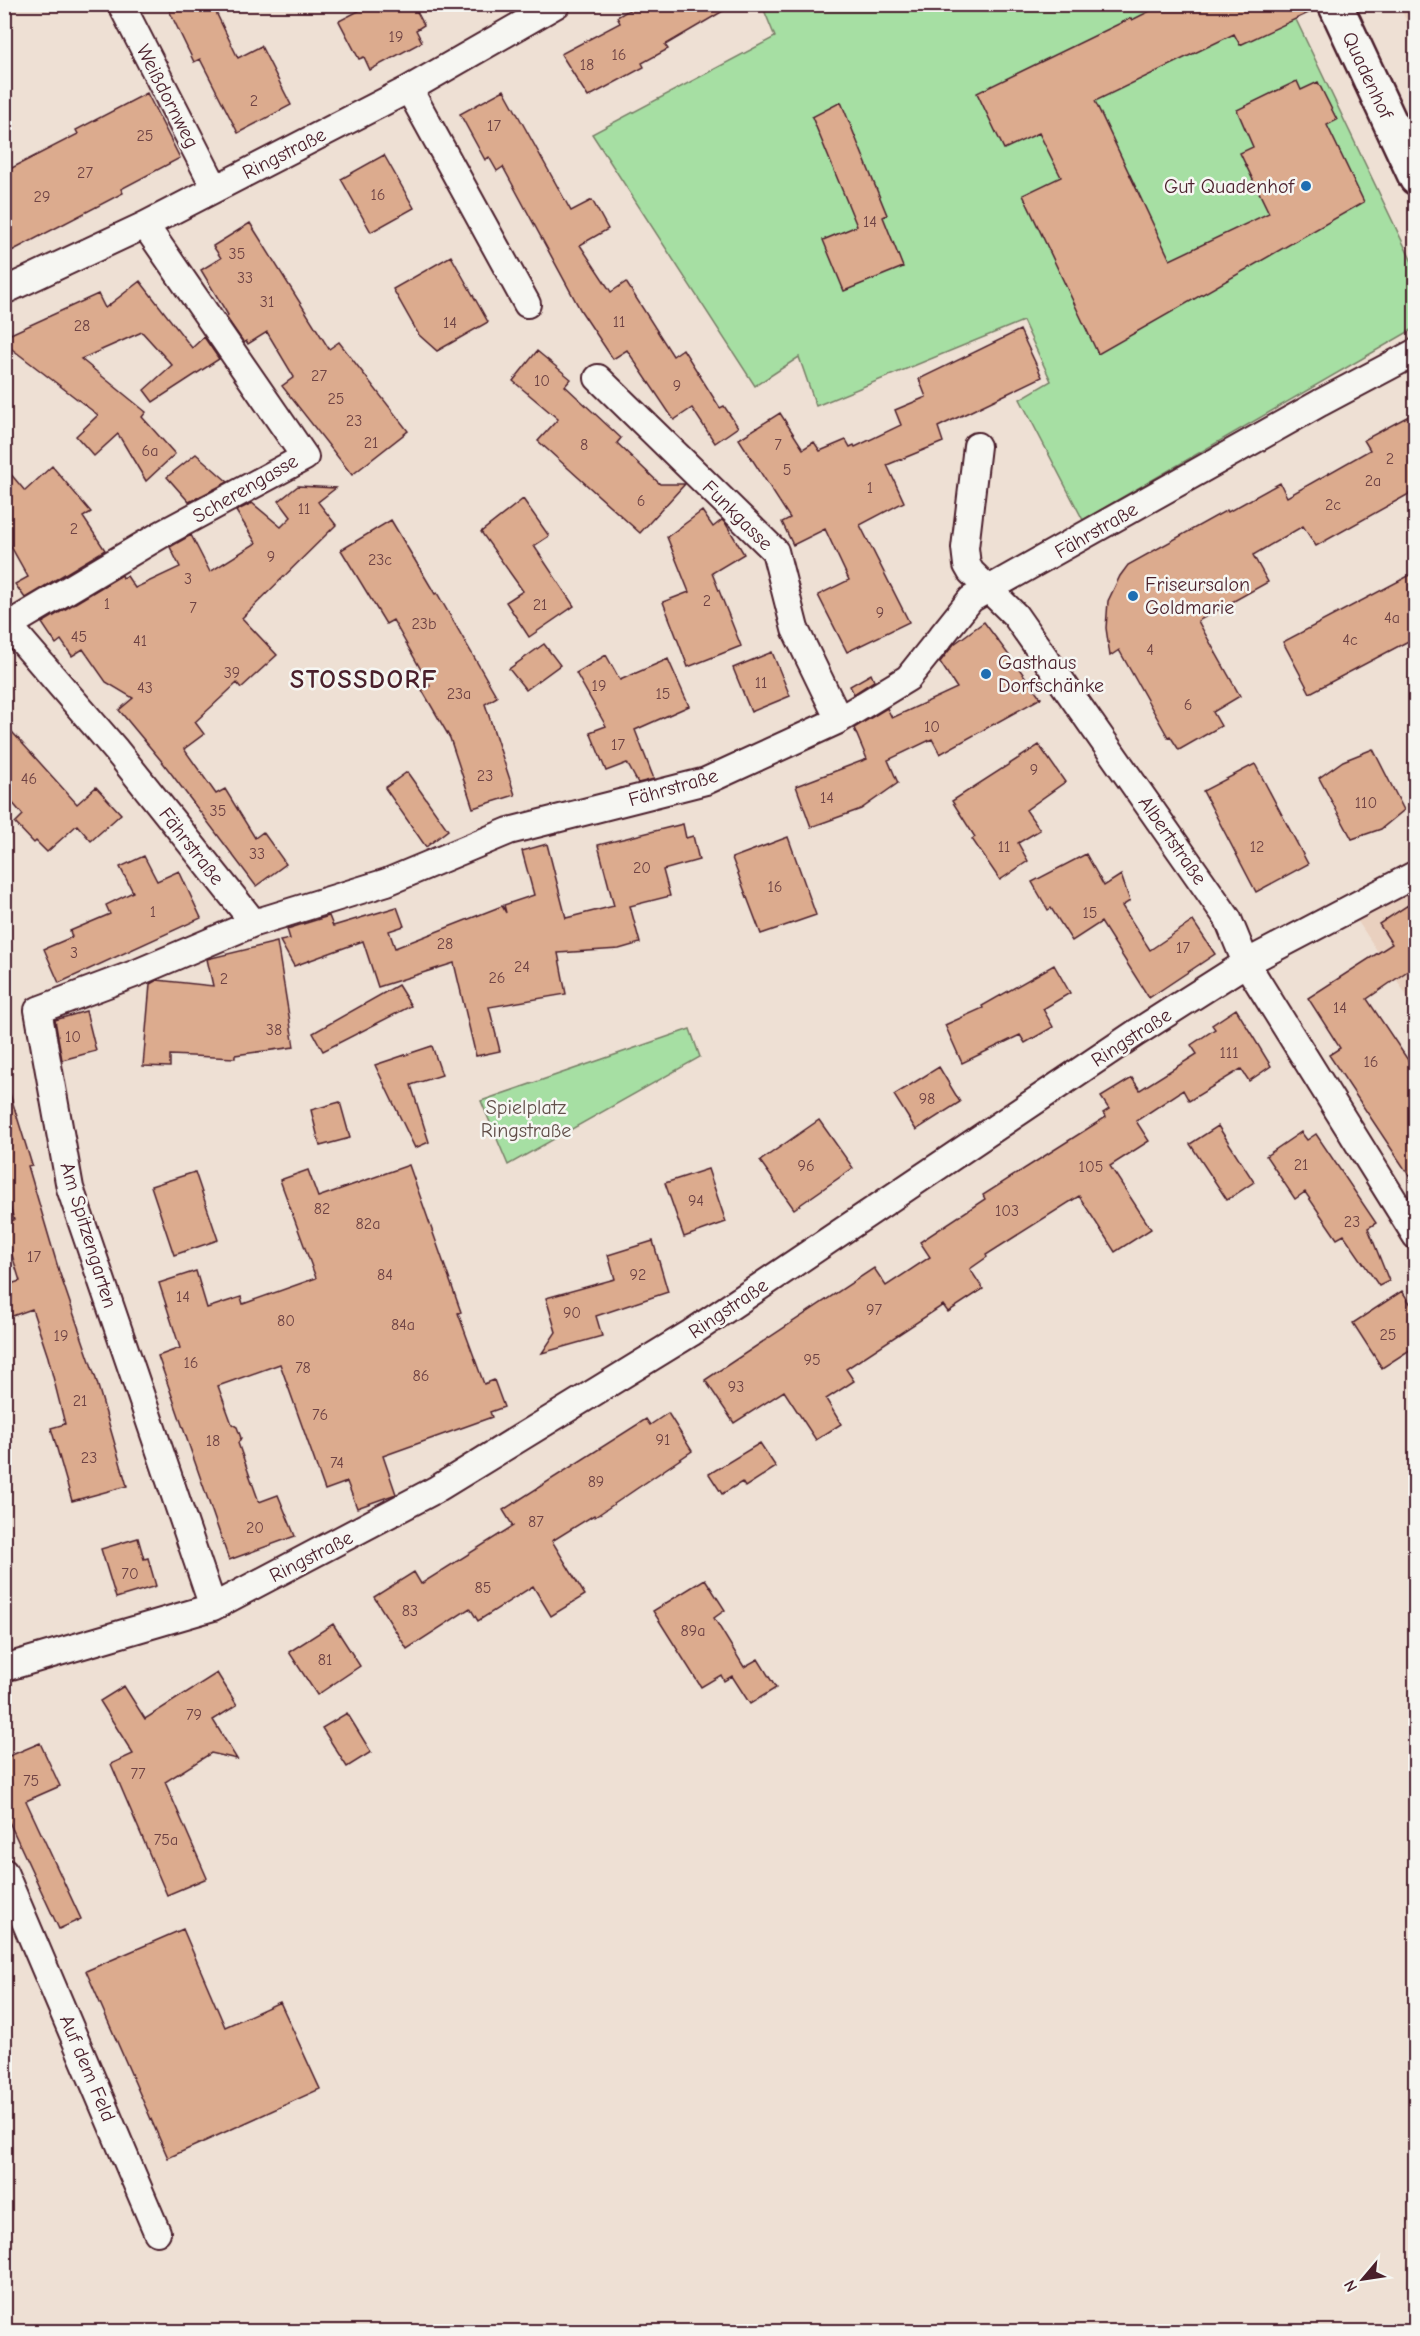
<svg xmlns="http://www.w3.org/2000/svg" width="1420" height="2336" viewBox="0 0 1420 2336" font-family="'Comic Neue',sans-serif">
<style>
.built{fill:#e9d0bf}
.green{fill:#a6dfa3;stroke:#787f67;stroke-width:1.5}
.building{fill:#dcab8e;stroke:#4a1f2b;stroke-width:1.5}
.lines{fill:none;stroke-linecap:round;stroke-linejoin:round}
.street-casing{stroke:#4a1f2b;stroke-width:30}
.secondary-casing{stroke:#4a1f2b;stroke-width:38}
.street{stroke:#f6f6f2;stroke-width:26}
.secondary{stroke:#f6f6f2;stroke-width:33}
.poi-dot{fill:#1f6fb2;stroke:#f6f6f2;stroke-width:2}
.labels{text-anchor:middle;stroke-width:5;stroke-linejoin:round;paint-order:stroke}
.number-label{font-size:16px;fill:#6e4244}
.street-label{font-size:20px;fill:#4a1f2b;stroke:#f6f6f2}
.poi-label{font-size:20px;fill:#4a1f2b;stroke:#f6f6f2;text-anchor:start}
.park-label{font-size:20px;fill:#614f49;stroke:#f6f6f2}
.district-label{font-size:26px;font-weight:bold;letter-spacing:1.5px;fill:#4a1f2b;stroke:#f6f6f2}
</style>
<rect width="100%" height="100%" fill="#eee0d4"/>
<filter id="ink" filterUnits="userSpaceOnUse"><feTurbulence type="fractalNoise" baseFrequency=".0167" numOctaves="2"/><feDisplacementMap in="SourceGraphic" scale="12" xChannelSelector="R" yChannelSelector="G"/><feConvolveMatrix kernelMatrix="1 2 1 2 8 2 1 2 1" color-interpolation-filters="sRGB"/></filter>
<g filter="url(#ink)">
<!-- built -->
<path class="built" d="M1399,5h16v34z
M1415,889v119l-58,-88z"/>
<!-- green -->
<path class="green" d="M762,5h527l126,263v60l-332,192 -63,-121 31,-18 -28,-60 -207,85 -17,-49 -44,29 -163,-252 183,-97z
M690,1029l10,28 -192,108 -27,-64z"/>
<!-- building -->
<path class="building" d="M166,4h46l26,54 23,-12 30,59 -53,28 -38,-74 -6,3z
M372,4h41l11,21 -8,5 6,12 -52,28 -6,-13 -5,2 -20,-38z
M639,4h96l-70,41 3,4 -26,14 2,4 -56,30 -27,-43 59,-31 -3,-6z
M1164,4h153v5l-77,36 -6,-11 -139,67 75,159 99,-47 -29,-60 13,-6 -16,-37 60,-29 4,9 17,-8 19,38 -10,5 37,77 -266,152 -75,-159 38,-18 -22,-44 -35,16 -27,-56 154,-75 1,2z
M504,90l67,121 21,-11 16,29 -28,16 31,47 15,-10 47,74 10,-7 37,59 4,-2 14,21 -23,16 -23,-35 -18,12 -47,-70 -14,9 -32,-48 -78,-144 -6,4 -8,-14 -4,3 -25,-46z
M147,93l33,65 -59,31 2,4 -119,62v-83l74,-38 -2,-4z
M841,102l46,113 -4,2 20,50 -59,24 -21,-51 34,-14 -45,-109z
M384,155l30,53 -43,24 -30,-53z
M250,223l79,126 10,-7 69,89 -56,44 -70,-89 12,-9 -27,-45 -19,12 -2,-3 -2,2 -18,-26 2,-2 -27,-45 20,-12 -8,-12z
M451,256l37,66 -51,29 -18,-16 -26,-46z
M140,281l52,67 12,-11 15,22 -66,43 -9,-12 28,-25 -30,-33 -61,27 65,53 -4,5 33,37 -29,27 -28,-47 -24,22 -18,-20 22,-21 -94,-72v-6l94,-43 7,14z
M1020,330l22,47 -104,50 5,15 -56,23 17,37 -44,23 49,97 -62,30 -29,-57 31,-15 -24,-51 -32,16 -11,-23 8,-4 -51,-79 41,-26 23,36 11,-7 6,9 26,-11 4,7 4,-2 1,2 46,-22 -6,-15 31,-13 -7,-18z
M537,351l34,28 -6,7 56,52 -4,5 43,41h25l-45,49 -102,-92 20,-22 -45,-38z
M1416,412v78l-100,56 -13,-20 -50,29 15,27 -70,39 42,75 -27,16 8,14 -42,24 -9,-14 -2,1 -49,-87 -9,6 -4,-28 2,-27 12,-25 8,-11 99,-55 1,2 52,-29 7,14 83,-47 -6,-10z
M196,454l32,28 -39,20 -22,-25z
M4,466l21,25 27,-25 39,46 -8,5 22,33 -80,48 -10,-14 13,-7 -24,-43z
M298,486l38,2 -18,14 18,23 -94,93 35,37 -36,33 -4,-5 -42,39 9,12 -20,15 32,45 9,-5 30,49 8,-6 23,32 -30,22 -92,-122 -45,-54 14,-12 -27,-16 -23,-33 -11,7 -11,-16 -5,4 -14,-21 80,-48 1,3 4,-2 8,12 45,-21 -10,-20 21,-12 19,37 46,-29 -20,-32 16,-8 29,24 10,-10 -12,-16z
M523,499l26,37 -15,10 40,60 -45,31 -23,-35 17,-11 -42,-59z
M702,511l11,16 9,-7 4,4 18,30 -32,19 29,73 -53,21 -25,-65 26,-10 -22,-55z
M391,520l44,74 2,-1 60,104 -12,7 30,91 -42,13 -23,-70 -28,-48 8,-4 -37,-66 -7,4 -45,-74z
M1416,572v65l-106,56 -27,-51z
M984,622l57,76 -101,56 -8,-15 -44,21 10,23 -37,26 -50,18 -15,-41 71,-27 -13,-31 33,-20 5,10 65,-30 -17,-26 14,-18z
M544,644l16,21 -34,25 -17,-21z
M772,652l18,44 -39,16 -18,-44z
M606,655l14,25 48,-21 21,47 -54,24 19,49 -16,4 -11,-20 -21,8 -16,-39 16,-6 -30,-53z
M871,674l3,7 -20,13 -4,-8z
M4,723l73,81 19,-17 25,27 -30,27 -14,-16 -30,27 -11,-11 -2,2 -19,-20 8,-8 -19,-22z
M1039,745l26,37 -39,28 14,20 -22,13 10,18 -28,19 -28,-41 3,-2 -23,-36z
M1373,749l31,61 -23,19 -29,10 -33,-61 24,-17z
M1255,764l53,100 -52,28 -53,-101z
M407,772l41,58 -22,17 -41,-59z
M683,824l3,14 7,-2 6,24 -36,10 7,26 -40,10 10,37 -21,6 -61,4 8,41 -77,13 11,44 -24,5 -22,-93 -76,24 -15,-46 -69,25 -14,-25 10,-2 -3,-10 42,-13 4,10 64,-19 7,19 -15,5 6,17 107,-42 4,7 -2,-8 30,-10 -12,-44 25,-7 19,74 48,-12 -16,-61z
M788,837l28,78 -55,19 -29,-76z
M1086,854l18,32 17,-11 9,26 -8,5 28,44 43,-29 22,33 -66,44 -48,-76 -29,19 -21,-33 -3,2 -16,-28z
M144,856l13,25 22,-10 22,47 -142,65 -15,-34 28,-12 -2,-6 40,-17 -4,-9 27,-13 -13,-25z
M1408,905l8,14v61l-7,-10 -42,29 49,73v114l-87,-131 11,-7 -32,-50 84,-54 -13,-20z
M277,942l17,105 -59,8v3l-65,-3v12l-27,-1 7,-82 7,-4 56,6 -6,-27z
M1054,965l16,28 -27,16 10,18 -28,16 -5,-8 -58,28 -17,-38 38,-17 -1,-2z
M398,985l13,21 -88,45 -10,-18z
M1236,1009l35,57 -22,15 -8,-12 -52,32 -6,-11 -47,31 13,20 -39,25 41,63 -36,23 -36,-56 -93,59 1,2 -17,12 13,20 -35,23 -5,-7 -97,64 8,12 -28,18 15,25 -25,16 -32,-49 -50,32 -29,-43 169,-112 12,18 44,-29 -10,-15 65,-43 -2,-4 123,-78 -3,-4 6,-4 -8,-12 31,-19 8,12 57,-36 -6,-9 24,-16 -3,-4z
M86,1011l10,40 -34,9 -7,-40z
M432,1046l10,29 -31,10 18,57 -14,6 -40,-83z
M939,1067l21,35 -44,28 -22,-35z
M10,1094l22,71 -4,1 31,105 37,108 31,107 -55,15 -21,-73 14,-4 -17,-67 -16,-48 -28,10v-33l16,-5 -16,-52v-6l10,-3 -10,-33v-92z
M340,1102l10,36 -30,8 -9,-36z
M819,1120l34,48 -59,41 -34,-48z
M1218,1126l36,56 -27,18 -37,-56z
M1301,1132l6,8 9,-6 60,89 -8,5 21,53 -10,5 -35,-51 -7,4 -32,-47 -10,7 -29,-43z
M409,1165l52,147 -3,1 26,71 10,-4 10,27 -14,5 2,5 -109,39 13,38 -39,14 -10,-26 -22,8 -45,-126 -62,22 14,38 5,3 4,11 -3,5 21,59 19,-7 17,41 -66,24 -71,-204 22,-8 -21,-65 37,-12 11,37 34,-11 2,7 73,-26 -36,-98 28,-10 10,27z
M708,1169l18,53 -42,15 -19,-54z
M195,1172l23,68 -44,15 -23,-69z
M653,1241l15,51 -72,24 6,20 -60,17 14,-21 -10,-34 69,-19 -7,-24z
M1402,1291l14,21v34l-34,22 -29,-45z
M668,1413l24,38 -97,66 -1,-2 -42,26 33,54 -34,21 -18,-30 -55,35 -8,-13 -63,41 -33,-52 40,-25 7,12 92,-58 -10,-16 143,-91 4,6z
M760,1443l16,24 -31,20 -3,-5 -20,12 -13,-20z
M138,1538l6,21 4,-1 8,28 -40,12 -15,-49z
M705,1579l20,31 -11,8 30,49 14,-8 18,29 -26,16 -18,-28 -8,5 -3,-6 -20,12 -48,-76z
M333,1624l27,42 -43,29 -28,-43z
M217,1673l20,32 -24,15 24,39 -26,-6 -46,29 42,96 -40,17 -56,-131 22,-10 -33,-53 24,-15 21,33z
M347,1713l24,39 -24,15 -25,-39z
M40,1743l20,43 -34,15 55,118 -22,10 -55,-118v-59l3,5z
M183,1929l42,98 55,-25 40,87 -152,69 -82,-187z"/>
<g class="lines">
<defs>
<path id="street" d="M121,4l94,184
M409,89l118,215
M4,291l141,-66 264,-136 148,-85
M598,378l177,173 20,78 44,91
M977,446l-12,102 2,17 4,7 44,43 213,304 18,44 170,273
M4,620l112,130 138,173 133,-41 122,-51 197,-50 133,-61 69,-42 63,-79 349,-196 96,-51
M9,625l153,-91 143,-77 -160,-232
M213,1607l-143,-419 -32,-178 96,-36 120,-51
M4,1668l209,-61 222,-117 256,-157 445,-300 110,-70 170,-89
M4,1872l153,360"/>
<path id="secondary" d="M1335,4l81,174"/>
</defs>
<!-- street casing -->
<use href="#street" class="street-casing"/>
<!-- secondary casing -->
<use href="#secondary" class="secondary-casing"/>
<!-- street -->
<use href="#street" class="street"/>
<!-- secondary -->
<use href="#secondary" class="secondary"/>
</g>
</g>
<!-- markers -->
<g class="poi-dot">
<circle cx="1306" cy="186" r="6"/>
<circle cx="1133" cy="596" r="6"/>
<circle cx="986" cy="674" r="6"/>
</g>
<g class="labels">
<!-- number labels -->
<g class="number-label">
<text x="396" y="42">19</text>
<text x="619" y="60">16</text>
<text x="587" y="70">18</text>
<text x="254" y="106">2</text>
<text x="494" y="131">17</text>
<text x="145" y="141">25</text>
<text x="85" y="178">27</text>
<text x="378" y="200">16</text>
<text x="42" y="202">29</text>
<text x="870" y="227">14</text>
<text x="237" y="259">35</text>
<text x="245" y="283">33</text>
<text x="267" y="307">31</text>
<text x="619" y="327">11</text>
<text x="450" y="328">14</text>
<text x="82" y="331">28</text>
<text x="319" y="381">27</text>
<text x="542" y="386">10</text>
<text x="677" y="391">9</text>
<text x="336" y="404">25</text>
<text x="354" y="426">23</text>
<text x="371" y="448">21</text>
<text x="584" y="450">8</text>
<text x="778" y="450">7</text>
<text x="150" y="456">6a</text>
<text x="1390" y="464">2</text>
<text x="787" y="475">5</text>
<text x="1373" y="486">2a</text>
<text x="870" y="493">1</text>
<text x="641" y="506">6</text>
<text x="1333" y="510">2c</text>
<text x="304" y="514">11</text>
<text x="74" y="534">2</text>
<text x="271" y="562">9</text>
<text x="380" y="565">23c</text>
<text x="188" y="584">3</text>
<text x="707" y="606">2</text>
<text x="107" y="609">1</text>
<text x="540" y="610">21</text>
<text x="193" y="613">7</text>
<text x="880" y="618">9</text>
<text x="1392" y="623">4a</text>
<text x="424" y="629">23b</text>
<text x="79" y="642">45</text>
<text x="1350" y="645">4c</text>
<text x="140" y="646">41</text>
<text x="1150" y="655">4</text>
<text x="232" y="678">39</text>
<text x="761" y="688">11</text>
<text x="599" y="691">19</text>
<text x="145" y="693">43</text>
<text x="459" y="699">23a</text>
<text x="663" y="699">15</text>
<text x="1188" y="710">6</text>
<text x="932" y="732">10</text>
<text x="618" y="750">17</text>
<text x="1034" y="775">9</text>
<text x="485" y="781">23</text>
<text x="29" y="784">46</text>
<text x="827" y="803">14</text>
<text x="1366" y="808">110</text>
<text x="218" y="816">35</text>
<text x="1004" y="852">11</text>
<text x="1257" y="852">12</text>
<text x="257" y="859">33</text>
<text x="642" y="873">20</text>
<text x="775" y="892">16</text>
<text x="153" y="917">1</text>
<text x="1090" y="918">15</text>
<text x="445" y="949">28</text>
<text x="1183" y="953">17</text>
<text x="74" y="958">3</text>
<text x="522" y="972">24</text>
<text x="497" y="983">26</text>
<text x="224" y="984">2</text>
<text x="1340" y="1013">14</text>
<text x="274" y="1035">38</text>
<text x="73" y="1042">10</text>
<text x="1229" y="1058">111</text>
<text x="1371" y="1067">16</text>
<text x="927" y="1104">98</text>
<text x="1301" y="1170">21</text>
<text x="806" y="1171">96</text>
<text x="1091" y="1172">105</text>
<text x="696" y="1206">94</text>
<text x="322" y="1214">82</text>
<text x="1007" y="1216">103</text>
<text x="1352" y="1227">23</text>
<text x="368" y="1229">82a</text>
<text x="34" y="1262">17</text>
<text x="385" y="1280">84</text>
<text x="638" y="1280">92</text>
<text x="183" y="1302">14</text>
<text x="874" y="1315">97</text>
<text x="572" y="1318">90</text>
<text x="286" y="1326">80</text>
<text x="403" y="1330">84a</text>
<text x="1388" y="1340">25</text>
<text x="61" y="1341">19</text>
<text x="812" y="1365">95</text>
<text x="191" y="1368">16</text>
<text x="303" y="1373">78</text>
<text x="421" y="1381">86</text>
<text x="736" y="1392">93</text>
<text x="80" y="1406">21</text>
<text x="320" y="1420">76</text>
<text x="663" y="1445">91</text>
<text x="213" y="1446">18</text>
<text x="89" y="1463">23</text>
<text x="337" y="1468">74</text>
<text x="596" y="1487">89</text>
<text x="536" y="1527">87</text>
<text x="255" y="1533">20</text>
<text x="130" y="1579">70</text>
<text x="483" y="1593">85</text>
<text x="410" y="1616">83</text>
<text x="693" y="1636">89a</text>
<text x="325" y="1665">81</text>
<text x="194" y="1720">79</text>
<text x="138" y="1779">77</text>
<text x="31" y="1786">75</text>
<text x="166" y="1845">75a</text>
</g>
<!-- street labels -->
<g class="street-label">
<text transform="translate(1368 75) rotate(65)" y="7">Quadenhof</text>
<text transform="translate(168 96) rotate(63)" y="7">Weißdornweg</text>
<text transform="translate(284 153) rotate(-27)" y="7">Ringstraße</text>
<text transform="translate(245 488) rotate(-30)" y="7">Scherengasse</text>
<text transform="translate(738 515) rotate(45)" y="7">Funkgasse</text>
<text transform="translate(1096 530) rotate(-30)" y="7">Fährstraße</text>
<text transform="translate(673 787) rotate(-16)" y="7">Fährstraße</text>
<text transform="translate(1173 840) rotate(55)" y="7">Albertstraße</text>
<text transform="translate(192 846) rotate(52)" y="7">Fährstraße</text>
<text transform="translate(1131 1037) rotate(-33)" y="7">Ringstraße</text>
<text transform="translate(89 1235) rotate(73)" y="7">Am Spitzengarten</text>
<text transform="translate(728 1308) rotate(-34)" y="7">Ringstraße</text>
<text transform="translate(311 1556) rotate(-27)" y="7">Ringstraße</text>
<text transform="translate(88 2068) rotate(67)" y="7">Auf dem Feld</text>
</g>
<!-- poi labels -->
<g class="poi-label">
<text x="1294" y="193" text-anchor="end">Gut Quadenhof</text>
<text x="1145" y="591">Friseursalon<tspan x="1145" dy="23">Goldmarie</tspan></text>
<text x="998" y="669">Gasthaus<tspan x="998" dy="23">Dorfschänke</tspan></text>
</g>
<!-- park labels -->
<g class="park-label">
<text x="526" y="1114">Spielplatz<tspan x="526" dy="23">Ringstraße</tspan></text>
</g>
<!-- district labels -->
<g class="district-label">
<text x="364" y="688">STOSSDORF</text>
</g>
</g>
<!-- margin -->
<rect width="1420" height="2336" fill="none" stroke="#f6f6f2" stroke-width="24"/>
<rect x="12" y="12" width="1396" height="2312" fill="none" stroke="#4a1f2b" stroke-width="2" filter="url(#ink)"/>
<!-- north arrow -->
<g transform="translate(1363 2279) rotate(241)" stroke="#f6f6f2" stroke-width="4.5" paint-order="stroke">
<path d="M0-4.5L10 22L0 15L-10 22Z" fill="#4a1f2b"/>
<text y="-9" font-size="16" font-weight="bold" text-anchor="middle" fill="#4a1f2b">N</text>
</g>
</svg>
